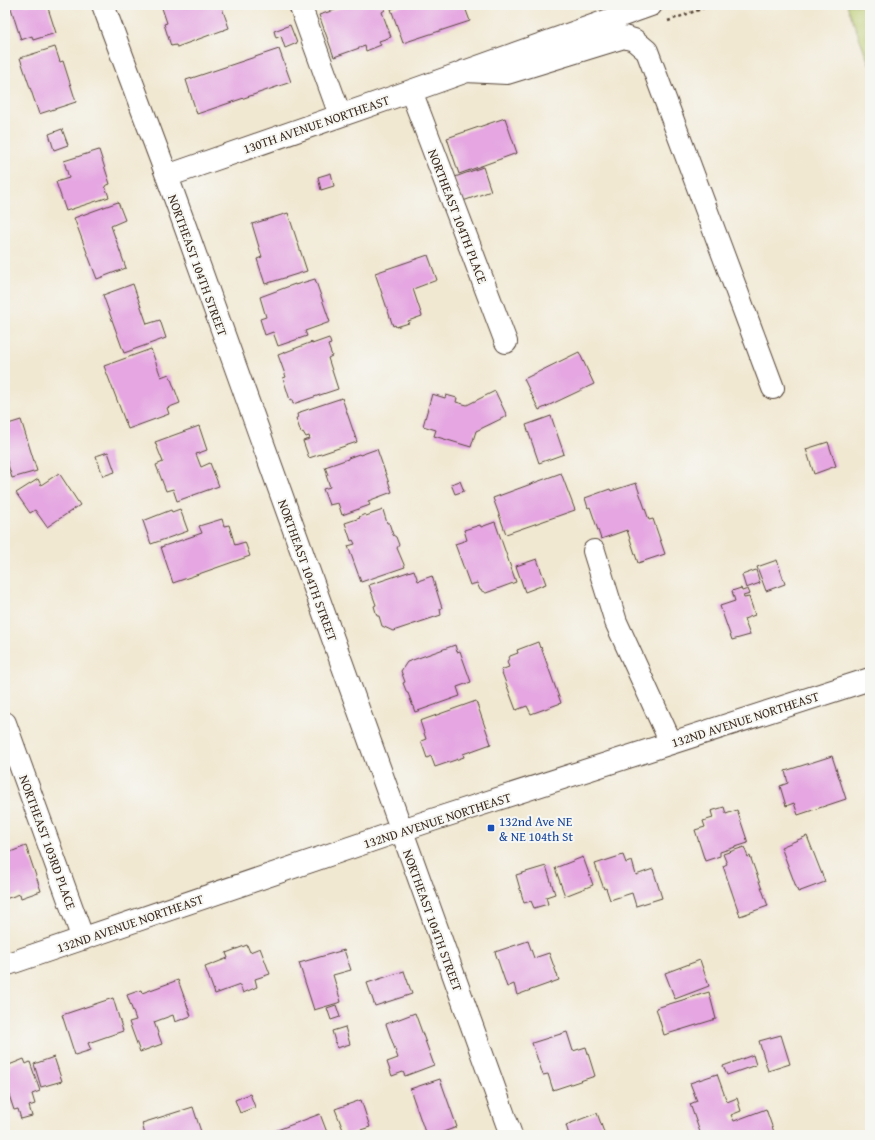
<svg xmlns="http://www.w3.org/2000/svg" width="875" height="1140" viewBox="0 0 875 1140" font-family="'Gentium Book Plus',serif">
<style>
.green{fill:#bacb6e;stroke:#7a7a46}
.building{fill:#e5a6e1}
.lines{fill:none;stroke-linecap:round;stroke-linejoin:round}
.minor-casing{stroke:#564639;stroke-width:24}
.path{stroke:#564639;stroke-width:2.5;stroke-dasharray:3 3;stroke-linecap:butt}
.minor{stroke:#fff;stroke-width:22}
.transit-dot{fill:#1a4fb4;stroke:#f6f6f2;stroke-width:1.5}
.labels{text-anchor:middle;stroke-width:4;stroke-linejoin:round;paint-order:stroke}
.street-label{font-size:13px;fill:#3b2a1e;stroke:#f6f6f2}
.transit-label{font-size:13px;fill:#164399;stroke:#f6f6f2;text-anchor:start}
</style>
<rect width="100%" height="100%" fill="#f6f6f2"/>
<filter id="ink" filterUnits="userSpaceOnUse"><feTurbulence type="fractalNoise" baseFrequency=".025" numOctaves="2"/><feDisplacementMap in="SourceGraphic" scale="8" xChannelSelector="R" yChannelSelector="G"/><feConvolveMatrix kernelMatrix="1 2 1 2 8 2 1 2 1" color-interpolation-filters="sRGB"/></filter>
<filter id="wash" filterUnits="userSpaceOnUse"><feTurbulence type="fractalNoise" baseFrequency=".012" numOctaves="4" result="noise"/><feDisplacementMap in="SourceGraphic" scale="16" xChannelSelector="R" yChannelSelector="G"/><feGaussianBlur stdDeviation="0.9" result="paint"/><feColorMatrix in="noise" values="0 0 0 0 0 0 0 0 0 0 0 0 0 0 0 0 0 1.4 0 .05"/><feComposite in="paint" operator="in"/></filter>
<g filter="url(#wash)">
<rect width="100%" height="100%" fill="#f1e8d2"/>
<!-- green -->
<path class="green" d="M847,5h23v61z"/>
<g id="blocks">
<!-- building -->
<path class="building" d="M10,5h37l9,28 -23,7 -1,-4 -11,4z
M161,5h60l8,23 -52,19 -1,-2 -5,1 -7,-22 3,-1z
M350,5h33l2,5 -3,2 9,25 -12,4 2,4 -15,6 -1,-5 -31,11 -15,-42z
M404,5h60l6,16 -67,22 -12,-34z
M290,25l7,18 -12,5 -4,-12 -5,2 -2,-7z
M55,47l5,15 3,-1 13,41 -37,12 -19,-56z
M279,49l12,33 -94,32 -11,-34z
M505,118l12,35 -58,21 -12,-36z
M62,129l6,16 -14,5 -5,-16z
M99,150l11,34 -5,2 4,11 -43,14 -10,-29 13,-4 -5,-17z
M483,167l8,24 -28,10 -8,-24z
M331,173l3,13 -13,4 -3,-13z
M118,202l7,18 -14,6 15,42 -29,11 -23,-61z
M288,213l19,58 -42,13 -8,-25 5,-2 -10,-33z
M428,255l9,25 -24,9 9,27 -14,5 1,2 -13,4 -1,-2 -2,1 -18,-53z
M315,279l15,43 -25,9 2,5 -29,10 -5,-14 -8,3 -5,-16 6,-2 -6,-20 35,-13v1z
M133,284l14,40 13,-4 6,18 -42,15 -21,-58z
M329,338l2,6 -3,1 4,11 -4,2 10,31 -45,15 -1,-5 -2,1 -7,-22 3,-1 -8,-22 34,-13v2z
M151,349l10,28 8,-3 11,29 -13,5 2,6 -41,15 -24,-63z
M579,352l15,32 -55,26 -15,-31z
M5,390l5,14 -5,2z
M495,391l12,25 -31,15 -5,16 -37,-11 2,-6 -13,-4 9,-32 13,4 1,-3 11,3 -1,4 11,3z
M342,398l15,44 -48,16 -6,-17 7,-2 -1,-3 -3,1 -3,-5 -2,1 -5,-15h2l-1,-4 4,-1 -1,-1z
M551,416l13,38 -25,9 -13,-38z
M21,420l16,51 -25,7 -6,-20h-1v-33z
M199,426l8,24 -11,4 5,13 9,-4 9,23 -42,15 -4,-12 -7,2 -10,-26 7,-3 -8,-20z
M828,442l8,24 -22,8 -8,-25z
M377,449l15,43 -24,9 2,4 -28,10 -4,-12 -9,2 -6,-16 7,-2 -4,-12h2l-3,-8 23,-8v-1l11,-4 1,1z
M108,452l7,20 -12,4 -7,-20z
M59,473l21,32 -33,22 -12,-17 -5,3 -14,-20 22,-14 3,6z
M561,473l14,37 -69,24 -13,-36z
M460,481l4,10 -9,3 -4,-10z
M636,483l13,37 4,-1 12,35 -27,9 -11,-33 -26,9 -11,-32 -2,1 -3,-10 25,-9 1,2z
M180,509l8,22 -37,13 -8,-23 28,-11 1,2z
M383,510l4,13h2l4,12 3,2 3,8 -2,3 8,19 -44,15 -13,-36 7,-2 -2,-4 -2,1 -6,-18 15,-5 -1,-1 6,-3 1,2z
M222,519l2,7 5,-1 6,20 10,-3 5,14 -77,27 -12,-36 41,-14 -3,-7z
M495,522l21,60 -30,11 -6,-3 -3,-7 -7,2 -15,-41 12,-4 -3,-10 16,-5 1,2z
M537,559l9,25 -21,8 -9,-26z
M777,560l8,24 -19,7 -9,-24z
M414,570l4,11 14,-5 10,32 -2,1 1,6 -48,16 -11,-5 -3,-10h-2l-3,-10 2,-1 -7,-20z
M756,570l4,13 -14,5 -4,-13z
M741,588l1,3 6,-2 2,5 -7,2 1,2 5,-1 6,18 -11,4 6,16 -18,5 -12,-34 15,-5 -3,-10z
M538,642l2,6 1,-1 20,56 -30,11 -4,-8 -11,4 -15,-40 8,-3 -2,-5 3,-6 8,-3 -1,-3z
M455,645l2,7 3,-1 11,31 -14,5 3,9 -45,16 -7,-19h-1l-4,-10 2,-1 -4,-11 6,-9z
M476,701l15,43 -28,10 1,3 -29,10 -4,-11 -4,2 -6,-17 5,-2 -6,-18z
M832,756l14,43 -48,16 -4,-12 -8,3 -6,-20 8,-3 -3,-12z
M724,807l2,7 11,-4 11,33 -28,9v4l-15,5 -10,-31 10,-3 -2,-6 10,-3 -2,-7z
M807,836l18,46 -27,10 -17,-45z
M26,846l15,45 -20,7 -1,-4 -15,5v-45z
M744,847l4,10 2,-1 18,50 -28,10 -17,-50 4,-2 -4,-10z
M623,855l3,8 6,-2 4,14 17,-6 9,29 -26,8 -4,-13 -22,7 -4,-12 -2,1 -9,-25z
M583,857l10,28 -28,11 -10,-28z
M546,866l9,28 -9,3 2,7 -14,4 -3,-7 -7,2 -8,-28z
M528,941l6,17 15,-5 10,27 -42,15 -3,-11 -7,3 -12,-35z
M247,945l3,7 10,-4 10,26 -15,5 2,8 -14,6 -3,-8 -25,9 -10,-27 23,-9 -2,-5z
M344,950l7,20 -18,5 8,27 -27,8 -15,-47z
M700,960l9,26 -34,13 -10,-26z
M404,971l8,23 -37,12 -8,-23z
M178,980l13,36 -16,6 -2,-7 -19,7 8,22 -22,8 -11,-30 7,-2 -9,-25 14,-5 1,3z
M709,992l7,27 -52,16 -8,-27z
M113,998l10,33 -35,12 3,7 -16,5 -13,-40z
M336,1005l4,12 -9,3 -4,-12z
M415,1013l19,52 -29,11 -2,-4 -11,4 -5,-14 11,-4 -12,-34z
M345,1027l5,17 -13,4 -5,-17z
M567,1032l6,19 13,-4 9,29 -42,14 -5,-16 -5,1 -11,-32z
M781,1035l9,29 -22,7 -9,-30z
M753,1055l3,10 -29,10 -4,-9z
M54,1057l8,24 -21,6 -7,-23z
M24,1059l2,5 4,-2 10,29 -8,3 3,10 -6,2 3,10 -11,3 -3,-10 -4,1 -6,-18 -3,1v-29l2,5 3,-1 -1,-3z
M717,1074l10,28 10,-4 4,13 -10,4 3,6 32,-12 9,26h-32l-1,-3 -5,1 1,2h-37l-11,-31 7,-3 -7,-18z
M440,1079l17,48 -22,8h-9l-16,-46z
M250,1094l5,13 -15,6 -5,-13z
M361,1100l9,27 -25,8 -10,-26z
M193,1107l9,28h-57l-3,-12z
M597,1113l8,22h-36l-3,-10z
M320,1114l8,21h-64z"/>
</g>
</g>
<g filter="url(#ink)">
<use href="#blocks" fill-opacity="0" stroke="#564639" stroke-width="1"/>
<g class="lines">
<defs>
<path id="minor" d="M103,5l64,171 344,959
M300,5l40,110
M465,71l42,2 117,-36 10,3 13,11 126,337
M411,91l95,251
M167,176l244,-85 240,-86
M594,551l22,71 55,121
M5,723l78,216
M5,965l418,-142 447,-144"/>
</defs>
<!-- minor casing -->
<use href="#minor" class="minor-casing"/>
<!-- path -->
<path class="path" d="M668,21l44,-16"/>
<!-- minor -->
<use href="#minor" class="minor"/>
</g>
</g>
<!-- markers -->
<rect class="transit-dot" x="487" y="824" width="8" height="8" rx="2"/>
<g class="labels">
<!-- street labels -->
<g class="street-label">
<text transform="translate(316 124) rotate(-19)" y="5">130TH AVENUE NORTHEAST</text>
<text transform="translate(458 216) rotate(69)" y="5">NORTHEAST 104TH PLACE</text>
<text transform="translate(198 265) rotate(70)" y="5">NORTHEAST 104TH STREET</text>
<text transform="translate(308 570) rotate(70)" y="5">NORTHEAST 104TH STREET</text>
<text transform="translate(745 719) rotate(-18)" y="5">132ND AVENUE NORTHEAST</text>
<text transform="translate(437 820) rotate(-18)" y="5">132ND AVENUE NORTHEAST</text>
<text transform="translate(48 842) rotate(70)" y="5">NORTHEAST 103RD PLACE</text>
<text transform="translate(433 920) rotate(70)" y="5">NORTHEAST 104TH STREET</text>
<text transform="translate(130 923) rotate(-19)" y="5">132ND AVENUE NORTHEAST</text>
</g>
<!-- transit labels -->
<g class="transit-label">
<text x="499" y="826">132nd Ave NE<tspan x="499" dy="15">&amp; NE 104th St</tspan></text>
</g>
</g>
<!-- margin -->
<rect width="875" height="1140" fill="none" stroke="#f6f6f2" stroke-width="20"/>
</svg>
